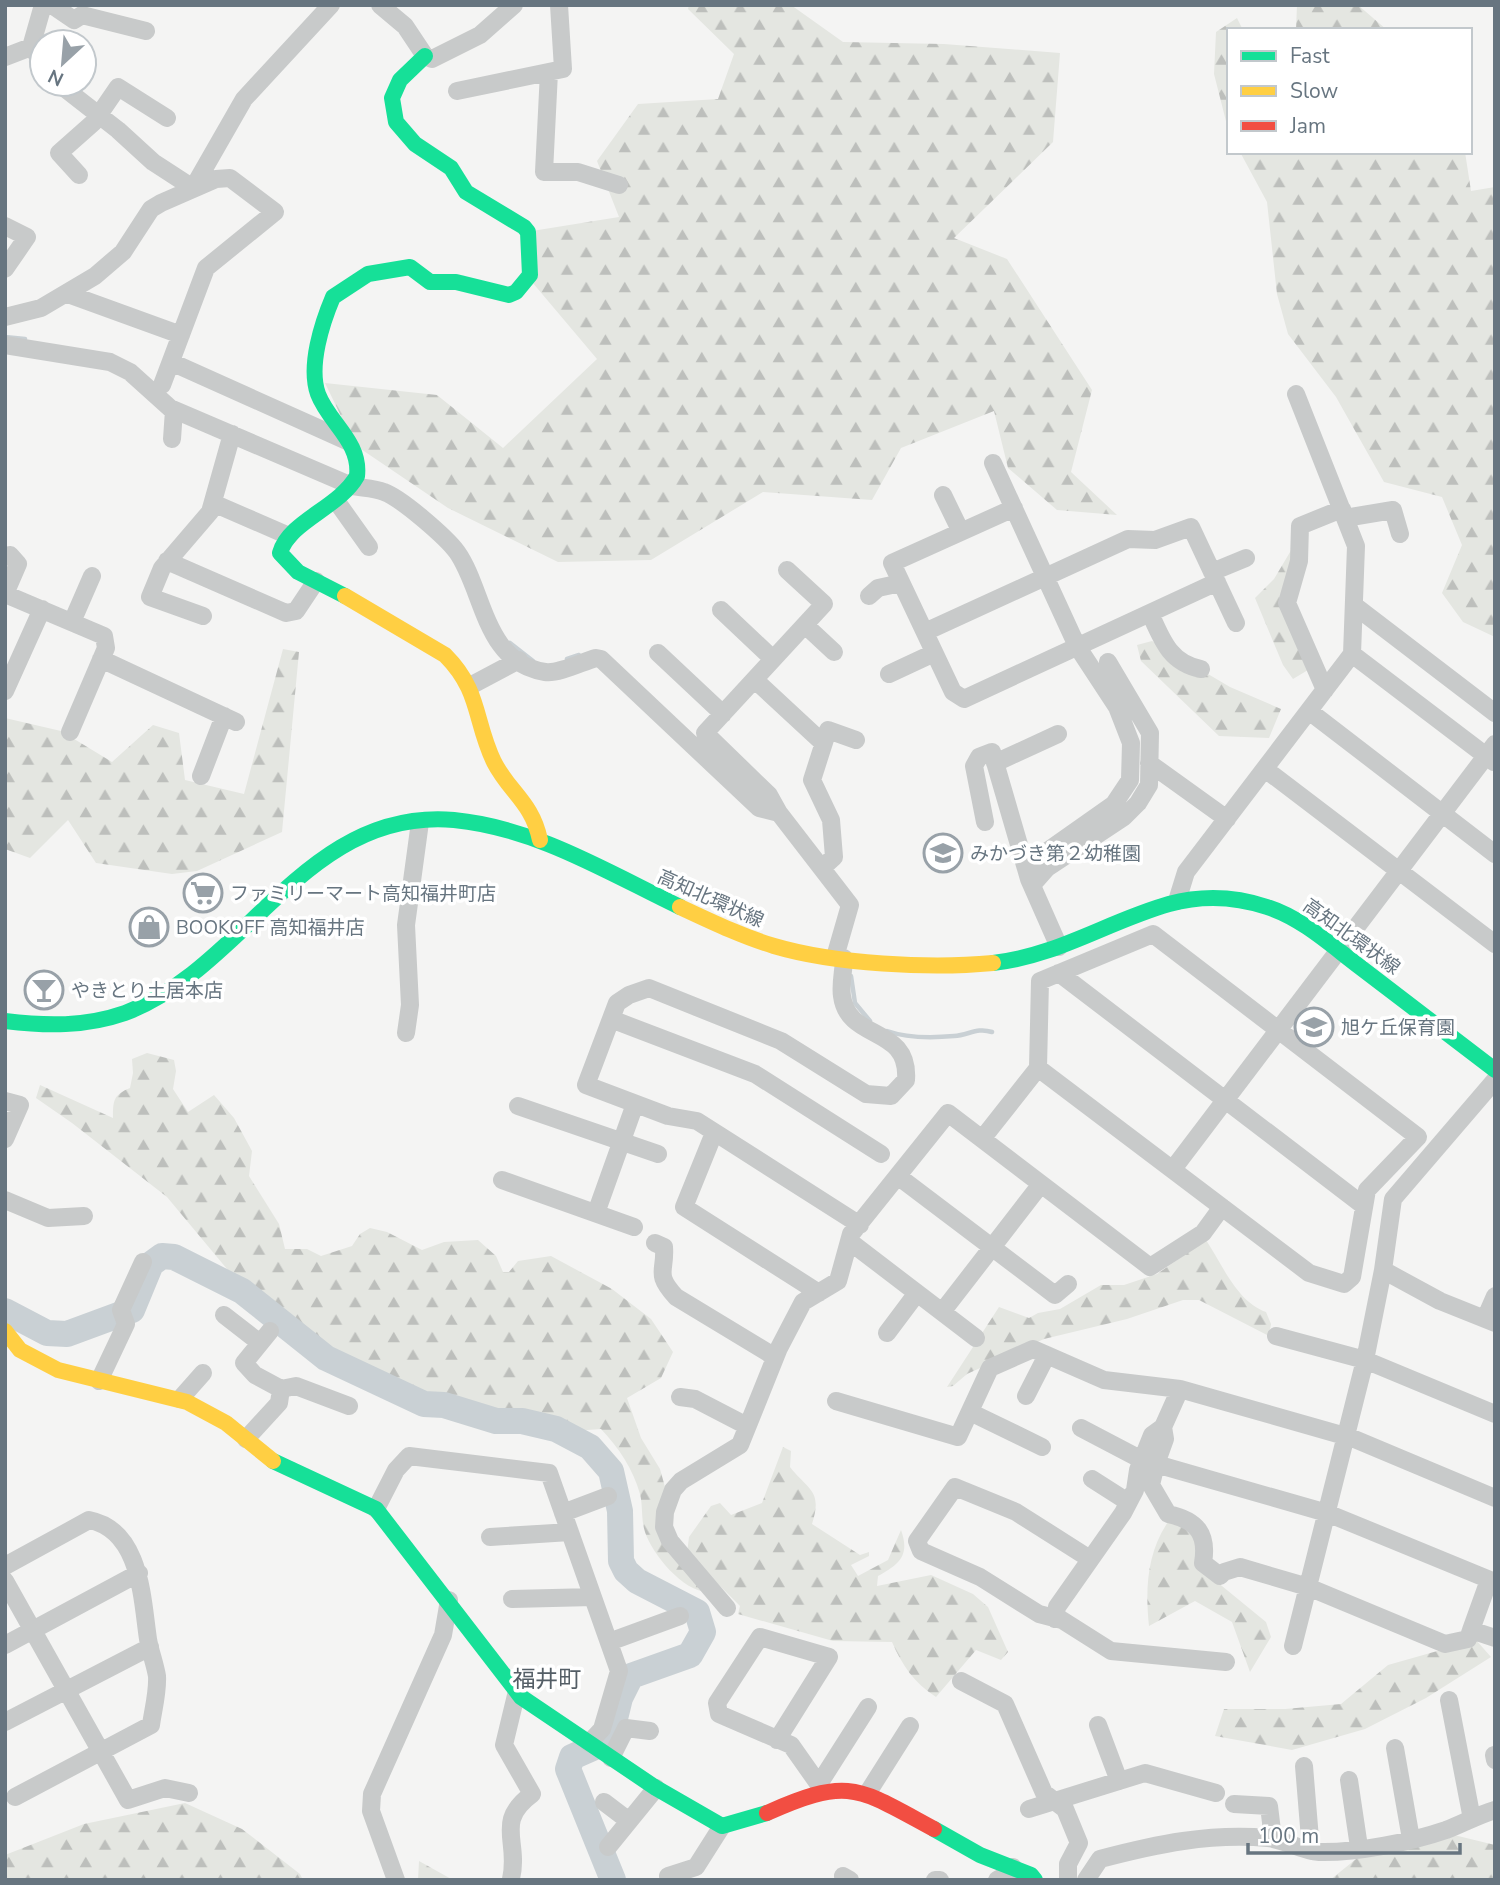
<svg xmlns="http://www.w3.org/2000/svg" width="1500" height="1885" viewBox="0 0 1500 1885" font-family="'Nunito Sans','Noto Sans JP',sans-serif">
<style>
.forest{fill:url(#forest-firs)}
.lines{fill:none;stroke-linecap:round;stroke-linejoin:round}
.stream{stroke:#c9d0d4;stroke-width:4.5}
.river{stroke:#c9d0d4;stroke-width:26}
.street{stroke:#c8caca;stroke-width:18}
.fast{stroke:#16e098;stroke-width:16}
.slow{stroke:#ffcf43;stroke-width:16}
.jam{stroke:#f24e42;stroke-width:16}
.labels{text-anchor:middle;stroke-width:7;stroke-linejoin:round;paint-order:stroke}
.poi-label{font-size:19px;fill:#677580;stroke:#fff;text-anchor:start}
.street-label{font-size:19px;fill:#677580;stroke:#fff}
.quarter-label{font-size:23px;fill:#545e66;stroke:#fff}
</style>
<defs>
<pattern id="forest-firs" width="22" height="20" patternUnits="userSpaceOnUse" patternTransform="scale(1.75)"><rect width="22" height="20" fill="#e4e6e1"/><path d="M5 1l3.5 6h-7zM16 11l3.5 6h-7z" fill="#bdbfbc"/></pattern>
</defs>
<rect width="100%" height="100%" fill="#f4f4f3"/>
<!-- forest -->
<path class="forest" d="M689,5h102l52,37 101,2 116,9 -7,89 -99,96 53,21 85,131 -21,82 46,43 -60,-5 -49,-42 -14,-57 -93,37 -29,52 -109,-8 -112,68 -93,2 -110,-54 -93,-63 -30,-62 112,12 66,53 94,-89 -65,-77v-51l87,-14 -22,-56 41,-57 80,-5 16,-45 -46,-45z
M1297,5h61l29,25h-91z
M1237,18l6,12h-14v103l-15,-59 2,-42z
M1240,152h225l6,39 24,-4v450l-32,-15 -21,-29 20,-48 -20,-48 -58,-15 -48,-85 -48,-63 -11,-40 -10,-92z
M1296,542l-4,79 21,46 -20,12 -10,-14 -28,-67 19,-19z
M1152,641l78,46 51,22 -12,29 -50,-2 -78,-75 -4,-16z
M283,649l16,3 -17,180 -85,39 -25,3 -76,-11 -28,-43 -38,38 -25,-9v-131l56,13 51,31 41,-37 26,8 6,47 59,14z
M147,1053l27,7 2,11 -3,18 15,23 26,-17 20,23 18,33 -3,25 30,48 6,25h22l14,7 31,-10 8,-12 10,-6 17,4 35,18 22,-8 34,-2 18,16 7,16h6l9,-11 33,-5 61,33 39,30 22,33 -12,26 -34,20 14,40 19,31 5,18 -9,38 53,67c-25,1 -57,-38 -64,-60 -4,-12 -2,-26 -5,-38 -7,-25 -21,-46 -39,-65l-27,2 -53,-21 -32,4 -60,-16 -102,-43 -85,-68 -75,-90 -95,-74 -36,-25 4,-13 73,33c0,-17 0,-23 17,-30l3,-15 -1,-14z
M1206,1240c16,24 31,62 60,72l5,12 -2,12 -70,-36h-16l-56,19 -83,20 -77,35 -14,12 -6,1 52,-80 30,11 9,-5 22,-4 41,-24h23l33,-11z
M783,1447l8,4 -1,16c18,23 33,23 22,57l48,31 9,-3v4l-18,9 7,11 30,-16 13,-30c9,25 -1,34 -23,46l-1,10 54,-11 42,19 15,13 20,45 -7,8 -25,-10 -40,47c-22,-14 -34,-32 -44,-55l-59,-1 -95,-27 2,-8 -53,-53 2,-16 22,-31 9,-3 11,12 31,-12z
M1170,1519l13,6 20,22 -3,21 66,54 5,15 -21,35 -18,-50 -37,-21 -46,25c-4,-38 -2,-75 21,-107z
M1476,1640l15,17 -65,41 -61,31 -73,21 -77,-14 9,-27h61l56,-5 47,-39z
M185,1803l57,26 58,45 3,6h-298v-25l79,-31z
M1454,1835l41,10v35h-165l31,-25z
M419,1861l34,19h-35z"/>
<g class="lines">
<!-- stream -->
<path class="stream" d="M5,337l20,2
M510,643l23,18
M567,659l12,-4
M851,976l4,27 15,18
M887,1031c20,7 45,7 67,5 15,-1 23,-9 38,-4"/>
<!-- river -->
<path class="river" d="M5,1311l42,22 20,1 65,-24 19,-46 11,-8 12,1 68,34 84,67 98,46 20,1 52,16h26l34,8 34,18 21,24 9,40 1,50 5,10 11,10 60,31 6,20 -13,23 -59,21 -11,22 -9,37 -5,7 -34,15 -4,12 45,111"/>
<!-- street -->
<path class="street" d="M52,5l22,15 8,-5 64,16
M380,5l25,21 20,30 7,3 48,-24 34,-30
M5,57l26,-10
M42,61l-11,-14 12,-42
M549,72l-5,100h34l41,13
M59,84l59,46 35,32 40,26 51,-89 87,-94
M457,91l106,-22 -4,-64
M79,175l-20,-22 35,-31 24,-35 49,31
M5,226l22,11 -22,32
M68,294l113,41
M5,317l36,-9 54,-32 28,-24 28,-43 10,-6 55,-24 14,-1 45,34 -69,56 -44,117
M5,345l105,17 20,10 40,36 182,78c10,2 22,2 32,6 17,6 62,45 73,60 27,38 27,111 88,120 14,2 37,-10 51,-14l5,1 158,149 20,5
M171,362l176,79
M172,439l2,-29
M993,463l84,183 40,61 14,36 -1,37 -16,24 -88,62
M943,495l18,37
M337,502l32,45
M213,503l76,33
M1014,508l-122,55 61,129 11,7 253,-117
M1345,518l48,-8 7,24
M167,561l119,52 10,-2 20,-30
M787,570l37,34 -119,129 64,62 10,18 71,92 -15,52
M1212,572l34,-14
M5,594l99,42 2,12 -36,84
M5,594l13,-30 -8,-9
M869,596l9,-8 23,-5
M1355,606l140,107
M721,610l52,49
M1150,613c12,27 20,50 51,56
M203,616l-53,-19 12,-29 48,-56 22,-78
M72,622l20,-46
M805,625l29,27
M925,632l203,-93 27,1 36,-13 45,96
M658,653l65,61
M1352,654l142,108
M101,659l135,63
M889,674l45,-21
M755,680l68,63
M470,686l49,-26
M1325,690l-38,-87 12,-42 1,-35 42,-17
M5,691l37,-82
M1309,711l186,143
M995,763l63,-29
M1149,763l78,56
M1265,769l230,175
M201,776l23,-60
M985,822l-11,-56 5,-9 13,-5 37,127 30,68
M822,868l12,-11 -3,-37 -19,-40 16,-50 28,10
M1032,885l15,-17 77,-51 14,-14 11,-18 1,-52 -42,-71
M1177,901l9,-29 166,-218 4,-108 -60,-152
M844,958c0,12 -4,26 -2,38 6,46 68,29 64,84l-15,16 -25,-2 -85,-53 -132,-53 -20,7 -12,8 -31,82 82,31 29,5 163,104
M1059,973l305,233
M611,1019l144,55 126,80
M406,1033l4,-28 -4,-80 14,-103
M5,1101l15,4 -15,34
M518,1106l140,48
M714,1133l-30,74 135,86
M982,1139l56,-71 2,-87 113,-47 265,203 -51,53 -15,87 -8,7 -35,-11 -271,-205
M1173,1169l322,-425
M899,1177l156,118 13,-11
M502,1180l132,47
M5,1200l43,18 36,-2
M596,1213l39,-109
M849,1241l127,97
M655,1243l9,4c2,25 -10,26 12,50l99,60
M1383,1270l57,31 55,22
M942,1312l99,-128
M224,1315l36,28
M1485,1319l10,-23
M887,1333l30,-40
M1276,1336l89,24 130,54
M99,1381l27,-57 -5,-14 22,-48
M281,1389l15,-3 53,20
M1026,1396l21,-41
M680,1397l15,2 52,27
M180,1399l23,-26
M836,1401l122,36 32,-69 43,-19 71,31 76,9
M970,1412l72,35
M1163,1427l2,12 -9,25 171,49 168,69
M1081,1428l61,32
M246,1439l33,-36 2,-14 -26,-14 -11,-12 26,-32
M1156,1464l-5,21 17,29c29,6 40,20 35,49l17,13 4,-4 16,-5 68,20 137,57 23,-5 3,-9
M1092,1479l36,23
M376,1509l20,-39 13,-14 140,17 70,198 -17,58 -13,14
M563,1513l45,-17
M490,1537l80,-5
M1090,1559l-74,-47 -61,-25 -38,54 4,10 59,26 59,37 23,6 49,31 115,11
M5,1566l84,-46c52,10 53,79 59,119 2,12 7,25 9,37 1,16 -4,34 -6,49l-136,72
M1489,1580l-18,50 24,8
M5,1581l123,219 37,-12 24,5
M512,1599l81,-2
M727,1608l-57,-67 -6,-14 1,-15 8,-22 8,-9 59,-36 39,-97 24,-46 35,-21 13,-47 97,-121 202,154 53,-34 19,-26
M1055,1619l2,-12 66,-94 12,-23 3,-20 14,-35 11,-8 17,-38 172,49 143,60
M609,1642l71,-26
M5,1645l134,-72
M1293,1646l72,-286 18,-90 10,-71 102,-119
M961,1681l44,23 39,89 21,16 14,34 -11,21v16
M1449,1700l23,119
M5,1722l145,-75
M1098,1725l21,56
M777,1740l52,-83 -69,-20 -43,66 2,11 72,31 31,44
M1395,1748l16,91
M1494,1755l1,5
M611,1758l15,-30 24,3
M1304,1766l7,85
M1349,1780l10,67
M819,1784l49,-77
M867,1794l43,-68
M604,1802l25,19
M1234,1804l35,2 4,33
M1029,1809l116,-36 71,20
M608,1847l48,-59
M668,1876l28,-9 26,-41
M843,1876l7,4
M511,1879c9,-38 -17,-57 21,-85l-28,-49 13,-54
M396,1880l-25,-69 1,-17 71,-159 6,-35
M935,1880h5
M997,1880l11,-6 5,-7
M1086,1880l14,-21c57,-15 109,-26 168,-21 18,2 33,13 51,14 37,1 92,-10 127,-22 16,-6 32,-15 49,-20"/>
<!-- fast -->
<path class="fast" d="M345,596l-47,-24 -18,-19c9,-32 59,-45 77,-77 4,-34 -28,-53 -39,-82 -10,-28 4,-71 15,-97l35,-23 42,-7 20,15h26l53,13 7,-3 14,-17 -2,-43 -4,-5 -58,-35 -15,-24 -36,-24 -19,-22 -4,-24 8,-18 25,-24
M993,963c64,-7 116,-42 176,-59 33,-9 65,-8 98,3 35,11 65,39 93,60 45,34 90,69 135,103
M5,1021c41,5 80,6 120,-8 121,-45 181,-206 329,-193 82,8 153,52 226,87
M273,1461l103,48 145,188 135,91 66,38 45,-13
M934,1829l46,26 51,20 4,5"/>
<!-- slow -->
<path class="slow" d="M345,596l100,59c36,36 29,66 49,107 16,31 38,40 46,78
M680,907c30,14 61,29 94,39 61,18 156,23 219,17
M5,1331l15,19 38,20 129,32 39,21 47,38"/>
<!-- jam -->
<path class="jam" d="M767,1813c83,-37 91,-25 167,16"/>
</g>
<!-- icons -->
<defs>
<symbol id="school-ring" viewBox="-11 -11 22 22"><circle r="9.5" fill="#fff" stroke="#98a1a8" stroke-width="1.5"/><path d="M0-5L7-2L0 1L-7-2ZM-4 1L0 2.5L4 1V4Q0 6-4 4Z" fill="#98a1a8"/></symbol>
<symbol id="supermarket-ring" viewBox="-11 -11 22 22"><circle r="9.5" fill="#fff" stroke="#98a1a8" stroke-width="1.5"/><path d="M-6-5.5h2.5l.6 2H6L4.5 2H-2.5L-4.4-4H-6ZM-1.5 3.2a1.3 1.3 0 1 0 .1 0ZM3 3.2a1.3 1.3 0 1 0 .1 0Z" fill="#98a1a8"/></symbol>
<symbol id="shop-ring" viewBox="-11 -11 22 22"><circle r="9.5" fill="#fff" stroke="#98a1a8" stroke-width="1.5"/><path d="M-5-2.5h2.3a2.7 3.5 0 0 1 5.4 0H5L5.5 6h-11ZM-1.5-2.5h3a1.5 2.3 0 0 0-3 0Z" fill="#98a1a8"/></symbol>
<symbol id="bar-ring" viewBox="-11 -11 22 22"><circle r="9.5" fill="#fff" stroke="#98a1a8" stroke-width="1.5"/><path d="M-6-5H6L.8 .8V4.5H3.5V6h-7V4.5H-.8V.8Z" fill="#98a1a8"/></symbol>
</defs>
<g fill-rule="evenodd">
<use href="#school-ring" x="921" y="831" width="44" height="44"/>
<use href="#supermarket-ring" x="181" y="871" width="44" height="44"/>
<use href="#shop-ring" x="127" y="905" width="44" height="44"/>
<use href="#bar-ring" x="22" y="968" width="44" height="44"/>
<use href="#school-ring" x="1292" y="1005" width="44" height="44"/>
</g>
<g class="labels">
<!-- poi labels -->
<g class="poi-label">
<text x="970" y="860">みかづき第２幼稚園</text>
<text x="230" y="900">ファミリーマート高知福井町店</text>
<text x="176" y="934">BOOKOFF 高知福井店</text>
<text x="71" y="997">やきとり土居本店</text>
<text x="1341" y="1034">旭ケ丘保育園</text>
</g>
<!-- street labels -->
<g class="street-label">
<text transform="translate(711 898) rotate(24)" y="7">高知北環状線</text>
<text transform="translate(1352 936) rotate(36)" y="7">高知北環状線</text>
</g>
<!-- quarter labels -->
<g class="quarter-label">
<text x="547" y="1687">福井町</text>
</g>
</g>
<!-- border -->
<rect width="1500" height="1885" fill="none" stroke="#677580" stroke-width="14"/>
<!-- legend -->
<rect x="1227" y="28" width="245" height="126" fill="#ffffff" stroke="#c2c8cc" stroke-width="2"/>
<rect x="1241" y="51" width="35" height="10" fill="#16e098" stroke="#c2c8cc" stroke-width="2"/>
<text x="1290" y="63" font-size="21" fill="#677580">Fast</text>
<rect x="1241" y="86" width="35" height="10" fill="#ffcf43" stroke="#c2c8cc" stroke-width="2"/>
<text x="1290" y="98" font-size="21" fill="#677580">Slow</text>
<rect x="1241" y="121" width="35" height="10" fill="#f24e42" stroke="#c2c8cc" stroke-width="2"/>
<text x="1290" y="133" font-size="21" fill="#677580">Jam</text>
<!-- north arrow -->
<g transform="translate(63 63) rotate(206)"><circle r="33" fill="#ffffff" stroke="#c2c8cc" stroke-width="2"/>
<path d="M0-5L12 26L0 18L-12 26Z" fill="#98a1a8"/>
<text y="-10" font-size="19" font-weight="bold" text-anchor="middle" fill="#677580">N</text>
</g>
<!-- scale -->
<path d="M1248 1843v10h212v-10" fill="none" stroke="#677580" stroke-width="3.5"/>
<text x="1258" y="1843" font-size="21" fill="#677580" stroke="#ffffff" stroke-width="5" paint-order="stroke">100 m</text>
</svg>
